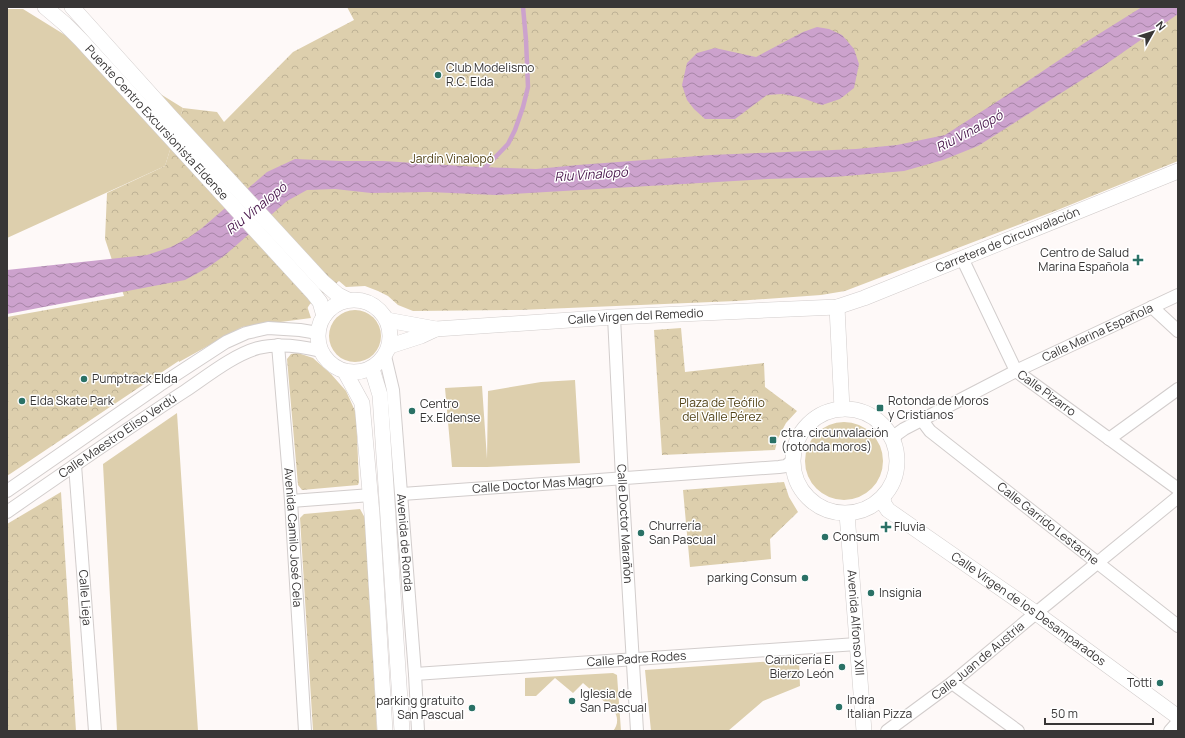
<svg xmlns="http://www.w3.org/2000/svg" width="1185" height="738" viewBox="0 0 1185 738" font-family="Manrope,sans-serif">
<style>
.green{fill:#ddcfad}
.park{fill:url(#park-crowns)}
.water{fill:url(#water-waves)}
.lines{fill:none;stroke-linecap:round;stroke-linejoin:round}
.stream{stroke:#cca2cd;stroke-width:4.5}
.minor-casing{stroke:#d2cdcc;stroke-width:14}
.tertiary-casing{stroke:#d2cdcc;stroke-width:16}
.minor{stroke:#fff;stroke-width:12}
.tertiary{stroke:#fff;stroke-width:15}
.poi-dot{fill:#2a7166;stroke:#fff;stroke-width:1.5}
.labels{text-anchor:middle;stroke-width:3;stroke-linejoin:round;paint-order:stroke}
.poi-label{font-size:12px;fill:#383636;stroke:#fff;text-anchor:start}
.street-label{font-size:12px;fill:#383636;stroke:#fff}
.park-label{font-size:12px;fill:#524318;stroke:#fff}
.water-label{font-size:13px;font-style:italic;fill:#48164b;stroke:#fff}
</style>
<defs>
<pattern id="park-crowns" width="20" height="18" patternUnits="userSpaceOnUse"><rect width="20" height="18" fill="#ddcfad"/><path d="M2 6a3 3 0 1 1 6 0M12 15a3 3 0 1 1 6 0" fill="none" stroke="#beb295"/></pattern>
<pattern id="water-waves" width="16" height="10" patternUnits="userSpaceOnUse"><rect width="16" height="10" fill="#cca2cd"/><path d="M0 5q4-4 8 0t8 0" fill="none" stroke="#a785a7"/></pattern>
</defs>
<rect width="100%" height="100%" fill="#fef9f8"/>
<!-- green -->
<path class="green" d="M7,9h16l160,99 -18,58 -158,72z
M283,289l22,11 6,18 -69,9 -63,35 -2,-9z
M329 336a26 26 0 1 1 52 0a26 26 0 1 1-52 0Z
M575,380l5,83 -93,4h-35l-7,-79 37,-2 5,73 1,-68 53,-9z
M177,413l21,318h-81l-14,-267z
M805 461a39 39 0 1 1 78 0a39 39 0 1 1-78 0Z
M791,660l8,1 1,25 -37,15 -35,30h-77l-6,-61z
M613,673l4,2 4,56h-8c6,-7 5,-15 0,-22l-30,-26 -10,10 -18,-15 -19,18h-11v-18z"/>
<!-- park -->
<path class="park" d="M347,7h831v154l-118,48 -215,82 -24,4 -85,6 -216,9 -107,1 -15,-6 -10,-9 -10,-5 -13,-5 -19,1 -7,-6 -29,23 -10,15 -41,1 -38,15 -20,11 -194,130v-159l117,-21 -19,-57 2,-46 58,-27 18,-58 34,4 7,10 69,-70 61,-32z
M681,328l4,44 79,-9 1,24 32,24 -11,12 -8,15 -3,12 -113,5 -8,-125z
M298,353l15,5 18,16 15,17 10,22 3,69 -1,3 -56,5 -4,-5 -11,-126 4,-5z
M784,482l5,15 9,15 -28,27 1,20 -81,8 -7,-77z
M61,492l15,239h-69v-207z
M360,509l5,9 12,213h-64l-13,-213 4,-4z"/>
<!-- water -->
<path class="water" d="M1142,7h36v7l-79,55 -121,77 -35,14 -39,11 -70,6 -66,2 -272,16 -67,-3 -58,1 -36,-4 -28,1 -20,11 -63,55 -17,12 -22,12 -178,34v-44l140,-15 24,-8 17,-9 14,-10 65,-56 28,-13 46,2h42l96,6 57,2 42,-4 133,-10 145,-6 41,-4 48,-10 56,-36 85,-57z
M817,27l12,2 13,6 12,14 5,15 -5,24 -14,11 -18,6 -23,-8 -17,-3 -15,1 -32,24h-30l-11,-10 -7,-9 -5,-15 5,-22 10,-10 18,-5 41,9 47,-25z"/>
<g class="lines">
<!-- stream -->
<path class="stream" d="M482,171l26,-27 7,-14 8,-23 5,-20 -2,-47 -3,-33"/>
<defs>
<g id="minor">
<path id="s1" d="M962,258l54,113 162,118"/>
<path d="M1152,307l26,24"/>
<path id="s2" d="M614,317l8,161 15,253"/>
<path id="s3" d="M278,345l13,156 14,230"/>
<path id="s4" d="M385,356l8,34 22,284 3,57"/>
<path id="s5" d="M921,419l9,12 248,195"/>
<path d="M1109,439l69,-50"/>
<path id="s6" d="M893,440l4,-6 7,-5 112,-58 162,-76"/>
<path id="s7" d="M75,465l20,266"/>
<path d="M7,491l153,-106 66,-43 20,-9 22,-5 32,2 18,3"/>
<path id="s8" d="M402,494l377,-27 7,-1 6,-5"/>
<path d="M291,501l80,-6"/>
<path id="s9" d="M7,512c59,-41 118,-82 178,-121 21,-14 48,-36 73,-43 20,-5 43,-2 63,3"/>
<path id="s10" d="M415,674l442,-30"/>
<path d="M952,683l66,48"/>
<path id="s11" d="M887,731l65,-48 84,-70 142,-116"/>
<path d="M1170,731l8,-9"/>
</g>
<g id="tertiary">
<path id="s12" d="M45,7l20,17 16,16 232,253 7,9 4,14"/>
<path d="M72,7l99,110 152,165 15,13 10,5"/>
<circle cx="354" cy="336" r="36"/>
<path d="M837,307l5,102"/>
<path id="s13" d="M387,320l49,9 178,-12 223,-10 27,-9 314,-127"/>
<path d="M390,346l31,-10 15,-7"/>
<path d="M372,369l8,26 22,336"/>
<path d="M345,372l17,31 10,111 13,217"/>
<circle cx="845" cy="461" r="52"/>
<path id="s14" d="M883,498l1,6 4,6 148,103 142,104"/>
<path id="s15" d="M847,514l17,217"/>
</g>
</defs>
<!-- minor casing -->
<use href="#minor" class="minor-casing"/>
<!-- tertiary casing -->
<use href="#tertiary" class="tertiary-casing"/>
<!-- minor -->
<use href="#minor" class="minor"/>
<!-- tertiary -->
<use href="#tertiary" class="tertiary"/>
</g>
<!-- markers -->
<g class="poi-dot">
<circle cx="438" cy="75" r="4"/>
<path d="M1136 254h4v4h4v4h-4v4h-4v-4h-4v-4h4z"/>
<circle cx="84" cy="379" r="4"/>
<circle cx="22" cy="401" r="4"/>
<rect x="876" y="404" width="8" height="8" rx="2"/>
<circle cx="412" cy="411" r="4"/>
<rect x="769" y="436" width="8" height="8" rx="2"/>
<path d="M884 521h4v4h4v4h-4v4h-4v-4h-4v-4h4z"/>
<circle cx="641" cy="533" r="4"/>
<circle cx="825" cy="537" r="4"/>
<circle cx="805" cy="578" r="4"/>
<circle cx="871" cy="593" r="4"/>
<circle cx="842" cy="667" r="4"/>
<circle cx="1160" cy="683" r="4"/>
<circle cx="572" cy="701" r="4"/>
<circle cx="839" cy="707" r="4"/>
<circle cx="472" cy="708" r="4"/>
</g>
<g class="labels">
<!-- poi labels -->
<g class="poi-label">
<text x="446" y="72">Club Modelismo<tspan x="446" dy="14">R.C. Elda</tspan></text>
<text x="1129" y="257" text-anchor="end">Centro de Salud<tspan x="1129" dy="14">Marina Española</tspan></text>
<text x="92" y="383">Pumptrack Elda</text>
<text x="30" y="405">Elda Skate Park</text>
<text x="888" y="405">Rotonda de Moros<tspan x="888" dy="14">y Cristianos</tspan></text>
<text x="420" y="408">Centro<tspan x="420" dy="14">Ex.Eldense</tspan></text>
<text x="781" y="437">ctra. circunvalación<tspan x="781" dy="14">(rotonda moros)</tspan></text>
<text x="649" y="530">Churrería<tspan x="649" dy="14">San Pascual</tspan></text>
<text x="894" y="531">Fluvia</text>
<text x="833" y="541">Consum</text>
<text x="797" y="582" text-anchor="end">parking Consum</text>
<text x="879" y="597">Insignia</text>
<text x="834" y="664" text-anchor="end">Carnicería El<tspan x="834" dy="14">Bierzo León</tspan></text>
<text x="1152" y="687" text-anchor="end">Totti</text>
<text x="580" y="698">Iglesia de<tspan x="580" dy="14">San Pascual</tspan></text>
<text x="847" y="704">Indra<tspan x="847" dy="14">Italian Pizza</tspan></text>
<text x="464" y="705" text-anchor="end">parking gratuito<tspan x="464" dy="14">San Pascual</tspan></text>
</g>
<!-- street labels -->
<g class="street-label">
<text dy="4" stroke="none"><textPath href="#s12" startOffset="161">Puente Centro Excursionista Eldense</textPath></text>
<text dy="4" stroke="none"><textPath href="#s13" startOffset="635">Carretera de Circunvalación</textPath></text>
<text dy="4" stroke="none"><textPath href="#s13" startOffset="250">Calle Virgen del Remedio</textPath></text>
<text dy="4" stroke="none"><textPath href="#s6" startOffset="232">Calle Marina Española</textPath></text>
<text dy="4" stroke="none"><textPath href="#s1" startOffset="163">Calle Pizarro</textPath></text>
<text dy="4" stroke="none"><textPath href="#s9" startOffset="134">Calle Maestro Eliso Verdú</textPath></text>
<text dy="4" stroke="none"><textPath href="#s8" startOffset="136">Calle Doctor Mas Magro</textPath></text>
<text dy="4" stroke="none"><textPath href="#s2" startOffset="207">Calle Doctor Marañón</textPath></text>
<text dy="4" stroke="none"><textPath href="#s5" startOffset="165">Calle Garrido Lestache</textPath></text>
<text dy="4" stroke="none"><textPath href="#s3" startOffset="193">Avenida Camilo José Cela</textPath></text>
<text dy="4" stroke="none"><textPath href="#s4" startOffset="188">Avenida de Ronda</textPath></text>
<text dy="4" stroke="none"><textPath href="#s7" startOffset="133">Calle Lieja</textPath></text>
<text dy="4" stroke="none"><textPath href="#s14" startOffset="185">Calle Virgen de los Desamparados</textPath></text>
<text dy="4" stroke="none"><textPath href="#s15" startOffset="109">Avenida Alfonso XIII</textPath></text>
<text dy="4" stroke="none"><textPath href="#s10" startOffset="222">Calle Padre Rodes</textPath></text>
<text dy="4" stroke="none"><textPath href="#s11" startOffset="115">Calle Juan de Austria</textPath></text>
</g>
<!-- park labels -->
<g class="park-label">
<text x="452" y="163">Jardín Vinalopó</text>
<text x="722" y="407">Plaza de Teófilo<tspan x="722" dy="14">del Valle Pérez</tspan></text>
</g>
<!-- water labels -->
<g class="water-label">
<text transform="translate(969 131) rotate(-28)" y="5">Riu Vinalopó</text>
<text transform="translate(591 174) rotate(-4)" y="5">Riu Vinalopó</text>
<text transform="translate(256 208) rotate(-39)" y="5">Riu Vinalopó</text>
</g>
</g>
<!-- border -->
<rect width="1185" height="738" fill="none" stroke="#383636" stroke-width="16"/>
<!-- north arrow -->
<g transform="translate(1153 32) rotate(51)" stroke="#ffffff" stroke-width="3" paint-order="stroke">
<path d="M0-3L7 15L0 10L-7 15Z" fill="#383636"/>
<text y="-6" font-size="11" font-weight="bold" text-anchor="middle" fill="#383636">N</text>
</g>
<!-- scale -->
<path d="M1045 718v6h108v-6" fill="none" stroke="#383636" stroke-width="2"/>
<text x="1051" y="718" font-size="12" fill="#383636" stroke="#ffffff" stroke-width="3" paint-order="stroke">50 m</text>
</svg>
